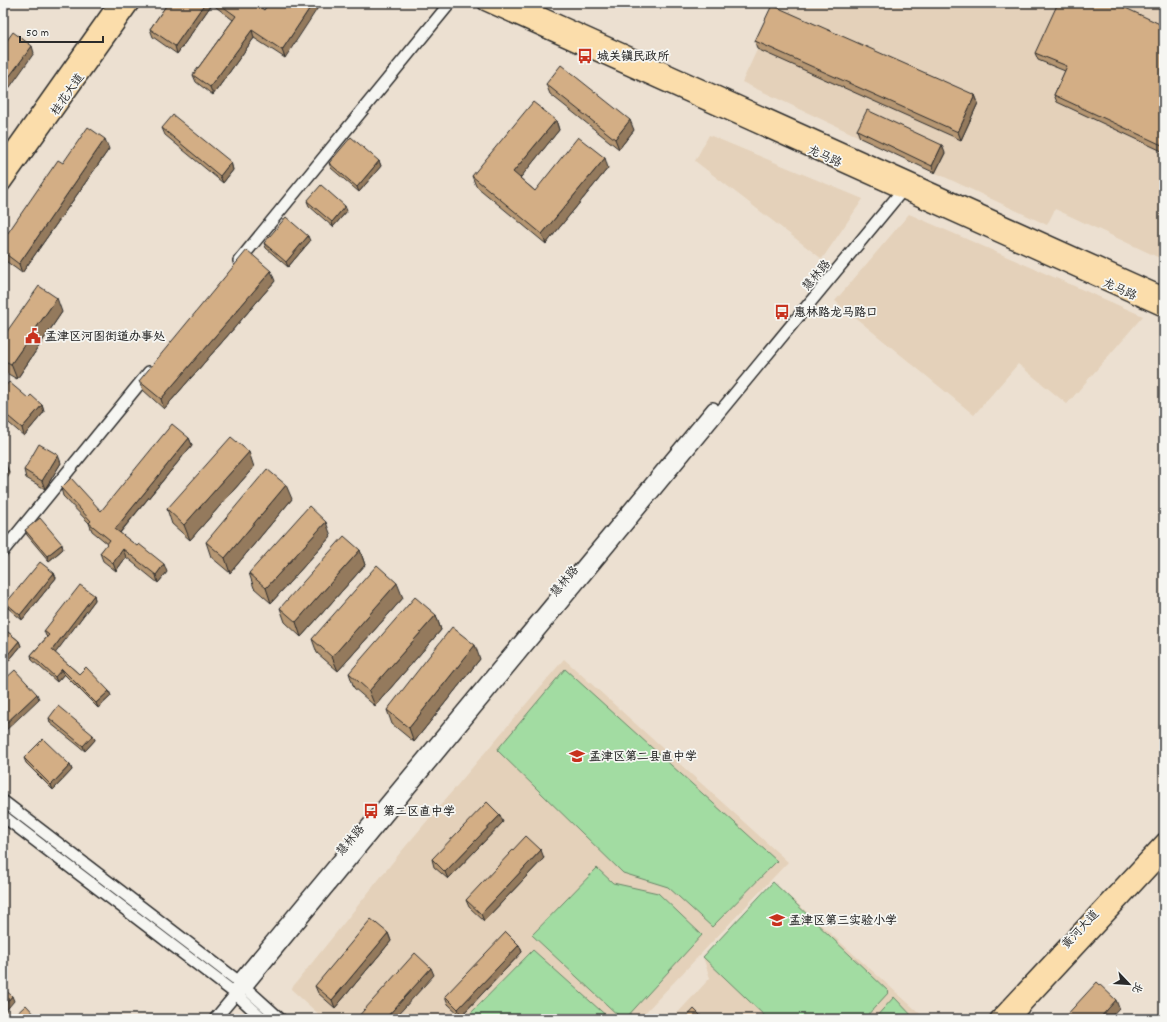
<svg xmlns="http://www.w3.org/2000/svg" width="1167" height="1022" viewBox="0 0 1167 1022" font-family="Dekko,'LXGW WenKai TC',sans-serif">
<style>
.built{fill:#e4d1ba}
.green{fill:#a2dca2;stroke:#668466}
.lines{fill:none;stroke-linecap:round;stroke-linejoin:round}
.minor-casing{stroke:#2b2b2b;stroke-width:14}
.major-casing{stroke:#2b2b2b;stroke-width:17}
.minor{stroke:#f6f6f2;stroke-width:11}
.major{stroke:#fbddab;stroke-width:14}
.wall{fill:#b59672;stroke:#2b2b2b}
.shaded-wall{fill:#947a5d;stroke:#2b2b2b}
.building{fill:#d3ae85;stroke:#2b2b2b}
.labels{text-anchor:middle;stroke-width:3.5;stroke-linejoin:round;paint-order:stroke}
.poi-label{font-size:12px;font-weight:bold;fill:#2b2b2b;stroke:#f6f6f2;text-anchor:start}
.street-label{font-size:12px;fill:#2b2b2b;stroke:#f6f6f2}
</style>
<rect width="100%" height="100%" fill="#ece0d1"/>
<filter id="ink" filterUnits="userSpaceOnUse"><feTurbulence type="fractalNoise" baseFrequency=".025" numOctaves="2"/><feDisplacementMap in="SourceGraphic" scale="8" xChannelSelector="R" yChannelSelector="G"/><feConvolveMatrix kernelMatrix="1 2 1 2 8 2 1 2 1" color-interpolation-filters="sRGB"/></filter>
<g filter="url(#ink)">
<!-- built -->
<path class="built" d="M779,3h385v257l-109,-51 -8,16 -305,-143z
M709,135l154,64 -41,60 -127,-98z
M909,214l234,102 -76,88 -49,-40 -44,51 -139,-114z
M564,659l224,203 -149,157h-315l-33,-30 109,-136z
M773,882l153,137h-254l38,-41 -7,-21z"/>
<!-- green -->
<path class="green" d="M565,669l212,192 -65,66 -44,-40 -45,-14 -126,-123z
M597,868l16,15 45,10 44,42 -77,84h-3l-90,-84z
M773,882l116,110 -25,27h-96l-65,-62z
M533,950l77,69h-145z
M894,997l21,22h-41z"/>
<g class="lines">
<defs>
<path id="minor" d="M239,261l211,-258
M3,551l146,-179
M3,801l235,180 42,38
M3,816l233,178 27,25
M236,994l2,-13 475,-573
M215,1019l21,-25 10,-7 660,-801"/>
<path id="major" d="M485,3l679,306
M515,3l649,292
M3,163l113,-160
M3,184l129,-181
M997,1019l167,-179
M1011,1019l153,-165"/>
</defs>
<!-- minor casing -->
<use href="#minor" class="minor-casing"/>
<!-- major casing -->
<use href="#major" class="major-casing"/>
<!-- minor -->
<use href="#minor" class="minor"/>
<!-- major -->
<use href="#major" class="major"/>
</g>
<!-- wall -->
<path class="wall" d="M168,3h87l9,7 5,-7 16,55 -31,-20 -41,57 -17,-13 -3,-7 40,-55 -21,-16 -35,50 -24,-17 -3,-8z
M1164,26v126l-107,-50 -3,-7 11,-24 -27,-11 -3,-7z
M755,41l220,54 3,8 -17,37 -204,-91z
M546,84l88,46 -15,19 -69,-55z
M556,120l3,10 -39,48 15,13 73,-23 -62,76 -70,-58 -4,-10z
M162,128l69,34 2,8 -10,13 -58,-48z
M857,130l88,23 -10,20 -75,-35z
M109,149l-87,124 -19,-14v-19l60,-77z
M379,161l2,5 -22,26 -28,-24 -2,-5z
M307,201l40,10 -14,16 -24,-21z
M310,241l-22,26 -22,-19 -2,-5z
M275,281l-111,128 -21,-19 -4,-9z
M62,312l-45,67 -14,-8v-34z
M3,389l25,9 14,7 2,7 -20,24 -21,-18z
M189,438l3,7 -72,88 47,39 -9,11 -32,-26 -10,14 -13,-10 -3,-8 8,-9 -16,-13 -3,-8 -26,-27 -2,-8 40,23z
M61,463l-16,26 -19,-11 -2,-8z
M254,467l-64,73 -18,-16 -5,-15z
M292,499l-62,74 -19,-16 -5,-15z
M25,530l38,19 -14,12 -22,-26z
M331,536l-60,67 -17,-15 -5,-15z
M360,550l5,15 -64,72 -16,-15 -5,-14z
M54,573l2,5 -34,42 -14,-12 -2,-5z
M94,595l1,5 -40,53 24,21 30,17 2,5 -13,12 -34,-34 -7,8 -25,-22 -1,-5 16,-18 -1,-1 -2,-5z
M403,598l-65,73 -21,-18 -5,-14z
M436,615l5,15 -66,76 -21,-18 -5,-15z
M3,628l16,13 2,5 -15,18 -3,-2z
M480,659l-66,83 -22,-18 -5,-14z
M49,718l44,17 2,5 -10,11 -35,-28z
M24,758l46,7 2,5 -19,20 -27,-27z
M503,822l-55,57 -14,-12 -2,-8z
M544,858l-60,63 -15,-14 -3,-7z
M388,933l3,8 -56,67 -17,-15 -3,-7z
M519,945l3,7 -61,64 -13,-12 -3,-8z"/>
<!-- shaded-wall -->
<path class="shaded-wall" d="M205,3h7v1l-35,50 -2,-8z
M313,3h8l-36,55 -3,-8z
M252,30l2,8 -41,57 -3,-8z
M32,46l2,7 -31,44v-12z
M975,95l3,8 -17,37 -3,-8z
M556,120l3,10 -42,52 -4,-10z
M630,120l4,10 -15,19 -4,-10z
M105,139l4,10 -87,124 -3,-9z
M942,145l3,8 -10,20 -3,-7z
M605,158l3,10 -62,76 -4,-10z
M379,161l2,5 -22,26 -2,-5z
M231,162l2,8 -10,13 -3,-7z
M345,206l2,5 -14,16 -1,-5z
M308,236l2,5 -22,26 -2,-5z
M271,271l4,10 -111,128 -3,-10z
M57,298l5,14 -45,67 -6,-15z
M42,405l2,7 -20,24 -2,-8z
M189,438l3,7 -75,91 -2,-7z
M249,452l5,15 -64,73 -6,-15z
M58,455l3,8 -16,26 -3,-8z
M6,465l4,9 -7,9v-14z
M286,485l6,14 -62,74 -5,-15z
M326,522l5,14 -60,67 -5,-15z
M62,544l1,5 -14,12 -2,-5z
M123,549l3,8 -10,14 -3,-8z
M360,550l5,15 -64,72 -5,-15z
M164,564l3,8 -9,11 -2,-8z
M54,573l2,5 -34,42 -2,-5z
M397,583l6,15 -65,73 -6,-14z
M94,595l1,5 -41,55 -2,-5z
M436,615l5,15 -66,76 -6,-15z
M19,641l2,5 -15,18 -2,-5z
M475,645l5,14 -66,83 -5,-14z
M62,669l2,5 -7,8 -2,-5z
M109,691l2,5 -13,12 -2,-5z
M37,694l2,5 -36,34v-7z
M93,735l2,5 -10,11 -2,-5z
M70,765l2,5 -19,20 -2,-5z
M500,815l3,7 -55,57 -3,-7z
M541,850l3,8 -60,63 -3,-7z
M388,933l3,8 -56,67 -3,-8z
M519,945l3,7 -61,64 -3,-7z
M431,968l3,7 -40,44h-9z
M12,996l2,5 -11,13v-7z
M1116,1000l3,8 -10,11h-10z"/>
<!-- building -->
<path class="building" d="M168,3h37l-30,43 -25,-17z
M218,3h37l9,7 5,-7h44l-31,47 -30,-20 -42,57 -17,-12 43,-59z
M1058,3h57l49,23v120l-110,-51 13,-29 -32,-13z
M772,5l203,90 -17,37 -203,-91z
M13,32l19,14 -29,39v-39z
M561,65l69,55 -15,19 -69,-55z
M533,102l23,18 -43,52 22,19 43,-54 27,21 -63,76 -70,-58z
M867,110l75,35 -10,21 -75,-36z
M173,115l58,47 -11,14 -58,-48z
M88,127l17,12 -86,125 -16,-12v-12l55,-80 5,3z
M351,137l28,24 -22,26 -28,-24z
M321,185l24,21 -13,16 -25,-21z
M286,217l22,19 -22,26 -22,-19z
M247,250l24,21 -110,128 -22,-18z
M39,286l18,12 -46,66 -8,-4v-23z
M9,382l19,16 3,-3 11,10 -20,23 -19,-16v-23z
M172,424l17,14 -74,91 22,17 2,-2 25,20 -8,11 -33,-26 -10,14 -13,-10 10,-13 -21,-17 2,-2 -30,-33 10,-10 30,33z
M231,437l18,15 -65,73 -17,-16z
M39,444l19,11 -16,26 -18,-11z
M3,462l3,3 -3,4z
M267,469l19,16 -61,73 -19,-16z
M309,506l17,16 -60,66 -17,-15z
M40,518l22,26 -15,12 -22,-26z
M344,536l16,14 -64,72 -16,-14z
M40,562l14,11 -34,42 -14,-12z
M377,565l20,18 -65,74 -20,-18z
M80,585l14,10 -42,55 27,24 7,-7 23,24 -13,12 -34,-34 -7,8 -24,-22 18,-20 -5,-4z
M415,597l21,18 -67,76 -20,-18z
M452,627l23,18 -66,83 -22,-18z
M3,628l16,13 -15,18h-1z
M15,670l22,24 -34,32v-45z
M58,706l35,29 -10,11 -34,-28z
M43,739l27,26 -19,20 -27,-27z
M487,802l13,13 -55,57 -13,-13z
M526,836l15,14 -60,64 -15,-14z
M371,919l17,14 -56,67 -17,-14z
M506,932l13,13 -61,64 -13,-13z
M415,953l16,15 -46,51h-29z
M1097,982l19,18 -17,19h-36z
M3,988l9,8 -9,11z
M26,1005l13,14h-28z
M694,1009l10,10h-19z"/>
</g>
<!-- icons -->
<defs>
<symbol id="bus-bare" viewBox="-9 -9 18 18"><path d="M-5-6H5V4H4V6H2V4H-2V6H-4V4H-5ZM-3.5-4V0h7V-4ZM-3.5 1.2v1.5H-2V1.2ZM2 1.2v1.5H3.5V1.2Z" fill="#c8321e" stroke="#f6f6f2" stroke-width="2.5" paint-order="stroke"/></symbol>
<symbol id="civic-bare" viewBox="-9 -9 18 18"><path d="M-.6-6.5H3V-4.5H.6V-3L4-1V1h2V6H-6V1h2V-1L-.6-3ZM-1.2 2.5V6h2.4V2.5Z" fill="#c8321e" stroke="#f6f6f2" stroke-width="2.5" paint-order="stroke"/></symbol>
<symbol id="school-bare" viewBox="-9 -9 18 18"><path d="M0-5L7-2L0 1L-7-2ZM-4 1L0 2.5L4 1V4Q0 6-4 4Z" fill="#c8321e" stroke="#f6f6f2" stroke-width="2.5" paint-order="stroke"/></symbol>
</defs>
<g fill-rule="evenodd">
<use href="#bus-bare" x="574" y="45" width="22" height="22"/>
<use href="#bus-bare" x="771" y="301" width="22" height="22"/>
<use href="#civic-bare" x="22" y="325" width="22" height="22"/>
<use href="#school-bare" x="566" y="745" width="22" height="22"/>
<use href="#bus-bare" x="360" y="800" width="22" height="22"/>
<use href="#school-bare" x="766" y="909" width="22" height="22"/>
</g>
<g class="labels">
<!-- poi labels -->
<g class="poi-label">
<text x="597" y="60">城关镇民政所</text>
<text x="794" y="316">惠林路龙马路口</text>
<text x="45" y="340">孟津区河图街道办事处</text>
<text x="589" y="760">孟津区第二县直中学</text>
<text x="383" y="815">第二区直中学</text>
<text x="789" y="924">孟津区第三实验小学</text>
</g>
<!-- street labels -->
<g class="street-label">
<text transform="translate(67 94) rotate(-55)" y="4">桂花大道</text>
<text transform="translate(825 156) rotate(24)" y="4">龙马路</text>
<text transform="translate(816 275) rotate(-50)" y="4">慧林路</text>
<text transform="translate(1120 289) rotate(24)" y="4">龙马路</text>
<text transform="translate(564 581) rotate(-50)" y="4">慧林路</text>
<text transform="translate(350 840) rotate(-50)" y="4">慧林路</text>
<text transform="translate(1080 929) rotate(-47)" y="4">黄河大道</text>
</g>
</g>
<!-- margin -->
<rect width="1167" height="1022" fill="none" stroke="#f6f6f2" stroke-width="16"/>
<rect x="8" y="8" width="1151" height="1006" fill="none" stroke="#2b2b2b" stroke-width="1.5" filter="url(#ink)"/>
<!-- north arrow -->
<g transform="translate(1129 984) rotate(115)" stroke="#f6f6f2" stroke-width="3" paint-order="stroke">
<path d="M0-3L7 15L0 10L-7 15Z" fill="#2b2b2b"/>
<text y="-6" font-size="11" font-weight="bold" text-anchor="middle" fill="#2b2b2b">北</text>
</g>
<!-- scale -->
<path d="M20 36v6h83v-6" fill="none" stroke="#2b2b2b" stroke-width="2"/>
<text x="26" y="36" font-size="12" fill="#2b2b2b" stroke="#f6f6f2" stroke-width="3" paint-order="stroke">50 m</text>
</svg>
